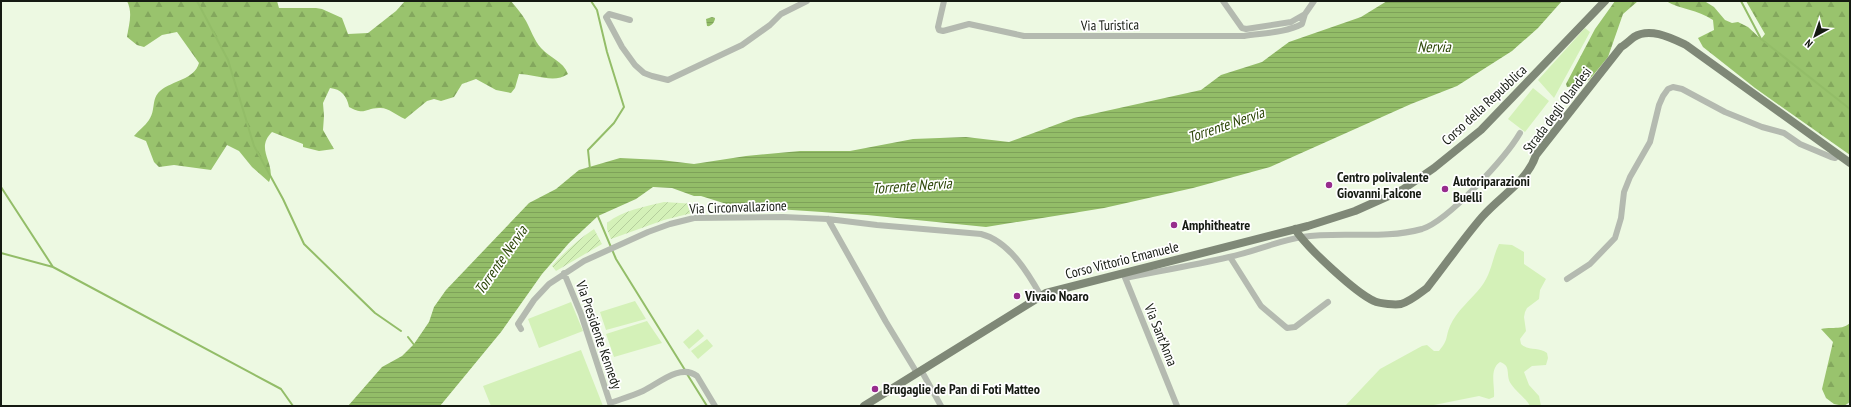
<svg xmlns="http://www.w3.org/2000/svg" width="1851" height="407" viewBox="0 0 1851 407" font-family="'PT Sans Narrow',sans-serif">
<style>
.grass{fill:#d4f1b8}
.forest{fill:url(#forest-firs)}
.garden{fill:url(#garden-furrows)}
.water{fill:url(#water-rules)}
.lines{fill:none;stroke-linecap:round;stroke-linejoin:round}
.stream{stroke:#93bd68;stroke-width:2}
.minor{stroke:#b4bab0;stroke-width:6}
.major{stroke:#7f8877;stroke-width:8}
.poi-dot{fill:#972c8d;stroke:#fff;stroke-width:1.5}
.labels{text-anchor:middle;stroke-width:3.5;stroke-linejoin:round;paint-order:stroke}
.street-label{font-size:14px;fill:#151a12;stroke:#fff}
.poi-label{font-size:14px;font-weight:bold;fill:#151a12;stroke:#fff;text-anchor:start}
.water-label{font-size:15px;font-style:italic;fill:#2d4708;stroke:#fff}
</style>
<defs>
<pattern id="forest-firs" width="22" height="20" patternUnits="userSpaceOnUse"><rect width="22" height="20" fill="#99c36d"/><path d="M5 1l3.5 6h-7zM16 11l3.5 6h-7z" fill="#83a75d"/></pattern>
<pattern id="garden-furrows" width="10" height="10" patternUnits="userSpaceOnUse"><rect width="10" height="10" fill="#d4f1b8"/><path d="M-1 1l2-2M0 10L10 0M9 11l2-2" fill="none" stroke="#b5ce9d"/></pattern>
<pattern id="water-rules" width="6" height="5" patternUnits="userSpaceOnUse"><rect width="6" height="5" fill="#93bd68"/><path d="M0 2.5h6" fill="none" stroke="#7ea259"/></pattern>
</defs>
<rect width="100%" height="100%" fill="#edf9e2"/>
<!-- grass -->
<path class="grass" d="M1585,28l5,4 -36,66 -16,-18z
M1533,88l16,13 -24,31 -17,-13z
M1499,244l13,1 12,7v12l22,15 -6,11 -1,9 -12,9 -2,4 -1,5 2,14 -6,8 1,5c7,7 18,3 26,9l1,5 -2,7 -14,1 -8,6 5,13 10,11 2,10h-11c-5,-9 -14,-14 -19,-22 -6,-9 1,-18 -11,-22 -11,7 -5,24 -6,35l-5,2 -10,-3 -50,10h-84l35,-37 42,-23 5,-1 7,6h5c10,-12 6,-13 11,-25 7,-16 21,-26 31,-39 11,-14 11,-29 18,-43z
M635,301l11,18 -40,11 -6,-18z
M571,302l12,29 -44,17 -11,-29z
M647,321l15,22 -48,14 -8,-23z
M698,329l6,7 -15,13 -6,-7z
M707,339l6,7 -15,13 -7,-8z
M581,350l22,56h-112l-8,-20z"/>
<!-- forest -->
<path class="forest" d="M127,1h150l2,7h37l6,1 20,9 6,16 20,-1 28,-22 9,-10h106c5,6 11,13 15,20 5,9 8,19 15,27 9,10 22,13 27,26 -14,10 -33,0 -49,0l-4,14 -4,5 -15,-3 -20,-11 -14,5 -8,13 -13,4 -7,-2 -7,2 -22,18c-9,-4 -17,-12 -26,-11 -14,0 -14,8 -30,-1 -2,-11 -8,-18 -19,-19l-7,15 1,13 -1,14 11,19 -15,2 -16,-4v-3l-31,-12c-18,18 5,31 -3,50l-17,-15 -13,-16 -12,-6 -16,25 -37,-5 -15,2 -5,-5 -8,-21 -12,-5c5,-6 11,-10 15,-16 7,-10 2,-21 11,-29 13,-11 34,-11 39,-28l-22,-31 -15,3 -18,12 -7,-2 -10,-8c2,-13 6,-24 0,-36z
M1615,1h23l-15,13 -15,43 -18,22 -8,6 -15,2 -1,-3 29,-55z
M1666,1l40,1 8,5 11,13 7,3 6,-1 10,5 13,12 4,-5 -19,-33h102l2,2v152l-95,-67 -52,-41 -5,-9 16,-8 -1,-10c-16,-11 -32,-10 -47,-19z
M1850,323v79l-6,4 -10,-2 -8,-6 -4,-9 11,-47 -12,-13c10,-3 20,2 29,-6z"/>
<!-- garden -->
<path class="garden" d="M664,202l32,2v8l-32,8 -53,19 -4,-10v-6c16,-13 37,-16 57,-21z
M594,229l8,15 -46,27 -4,-5c13,-15 26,-26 42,-37z"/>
<!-- water -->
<path class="water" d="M1387,1h175l-24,27 -26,23 -55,35 -46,18 -141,63 -77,21 -89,20 -118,19 -119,-12 -134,-9 -32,-10h-7l-22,-8 -19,-1 -17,12 -38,17 -29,27 -27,31 -41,58 -61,74h-92l34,-39 20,-11 12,-12 15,-22 5,-15 12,-17 83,-87 27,-14 23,-19 41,-12 41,2 33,4 52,-8 54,-5h50l63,-12 53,-2 43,5 65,-24 127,-28 20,-15 41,-13 27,-20 72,-25z
M712,17l3,1c0,4 -4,9 -8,8l-1,-7z"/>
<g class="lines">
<!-- stream -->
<path class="stream" d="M197,1l31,59 26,86 29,53 21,45 71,69 26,18
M1741,1l20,38 89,70
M590,169l-2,-19 26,-27 10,-16 -17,-55 -10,-42 -6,-9
M1,187l52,80
M597,214l19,45 69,111
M1,253l52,14 228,122 12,17
M408,337l7,9
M687,374l20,32"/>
<!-- minor -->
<path class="minor" d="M944,1l-6,26 1,3 4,1 26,-7 55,12h220c18,-3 41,-3 58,-12l3,-10 9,-13
M1223,1l19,27 4,1 45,-7 14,-8
M630,20l-21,-6 -3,3 16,30 13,18 9,8 8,3 16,4 74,-35 28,-20 11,-11 26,-13
M828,219l58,103 31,51
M1230,257l31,49 26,22 8,-1 33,-25
M564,273l17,41 30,92
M1124,275l53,131
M1125,278c35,-7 70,-13 104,-21 24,-5 48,-16 73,-20 39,-6 81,3 120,-8 26,-8 84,-72 98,-96
M1567,279l23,-15 25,-26 6,-20 3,-26 6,-15 20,-35 9,-37 4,-9 5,-7 5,-2 9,2 43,23 37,15 22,6 16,11 31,13 4,1 4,-3
M521,329l-3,-5 16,-24 15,-16 35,-23 64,-29 22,-8 24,-6 89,-1 45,2 49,6 104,9c28,7 47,39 60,62
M921,370l20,36
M610,403c11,-4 22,-7 33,-12 15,-7 37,-28 54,-15l18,30"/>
<!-- major -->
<path class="major" d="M1295,229c11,18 61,64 79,72 6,3 22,4 27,3 10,-3 19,-11 26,-16 19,-24 36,-49 55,-71 18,-21 45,-35 54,-62l85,-108c5,-3 9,-7 13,-10 16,-10 37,1 52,8l164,118
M864,406l182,-113 262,-67 47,-15 47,-21 32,-22 47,-38 124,-129"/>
</g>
<!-- markers -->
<g class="poi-dot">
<circle cx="1329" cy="185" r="4"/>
<circle cx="1445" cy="189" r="4"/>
<circle cx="1174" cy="225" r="4"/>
<circle cx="1017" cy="296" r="4"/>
<circle cx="875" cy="389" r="4"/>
</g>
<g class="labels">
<!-- street labels -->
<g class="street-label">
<text transform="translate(1110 25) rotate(-1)" y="5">Via Turistica</text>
<text transform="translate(1484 105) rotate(-43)" y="5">Corso della Repubblica</text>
<text transform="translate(1557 110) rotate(-53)" y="5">Strada degli Olandesi</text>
<text transform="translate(738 207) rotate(-2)" y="5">Via Circonvallazione</text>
<text transform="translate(1122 260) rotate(-14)" y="5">Corso Vittorio Emanuele</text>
<text transform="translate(599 335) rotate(71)" y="5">Via Presidente Kennedy</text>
<text transform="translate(1161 335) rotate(68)" y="5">Via Sant'Anna</text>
</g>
<!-- poi labels -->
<g class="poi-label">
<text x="1337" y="182">Centro polivalente<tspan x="1337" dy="16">Giovanni Falcone</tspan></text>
<text x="1453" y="186">Autoriparazioni<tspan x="1453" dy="16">Buelli</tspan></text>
<text x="1182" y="230">Amphitheatre</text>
<text x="1025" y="301">Vivaio Noaro</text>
<text x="883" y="394">Brugaglie de Pan di Foti Matteo</text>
</g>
<!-- water labels -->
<g class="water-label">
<text x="1434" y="52">Nervia</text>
<text transform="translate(1226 125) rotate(-19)" y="5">Torrente Nervia</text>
<text transform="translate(912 186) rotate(-4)" y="5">Torrente Nervia</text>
<text transform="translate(501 260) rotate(-55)" y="5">Torrente Nervia</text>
</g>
</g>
<!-- border -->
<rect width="1851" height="407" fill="none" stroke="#151a12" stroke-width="4"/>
<!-- north arrow -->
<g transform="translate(1815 36) rotate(220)" stroke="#ffffff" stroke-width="3" paint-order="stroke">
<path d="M0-3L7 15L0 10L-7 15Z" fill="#151a12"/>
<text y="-6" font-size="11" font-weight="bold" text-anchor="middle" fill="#151a12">N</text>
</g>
</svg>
